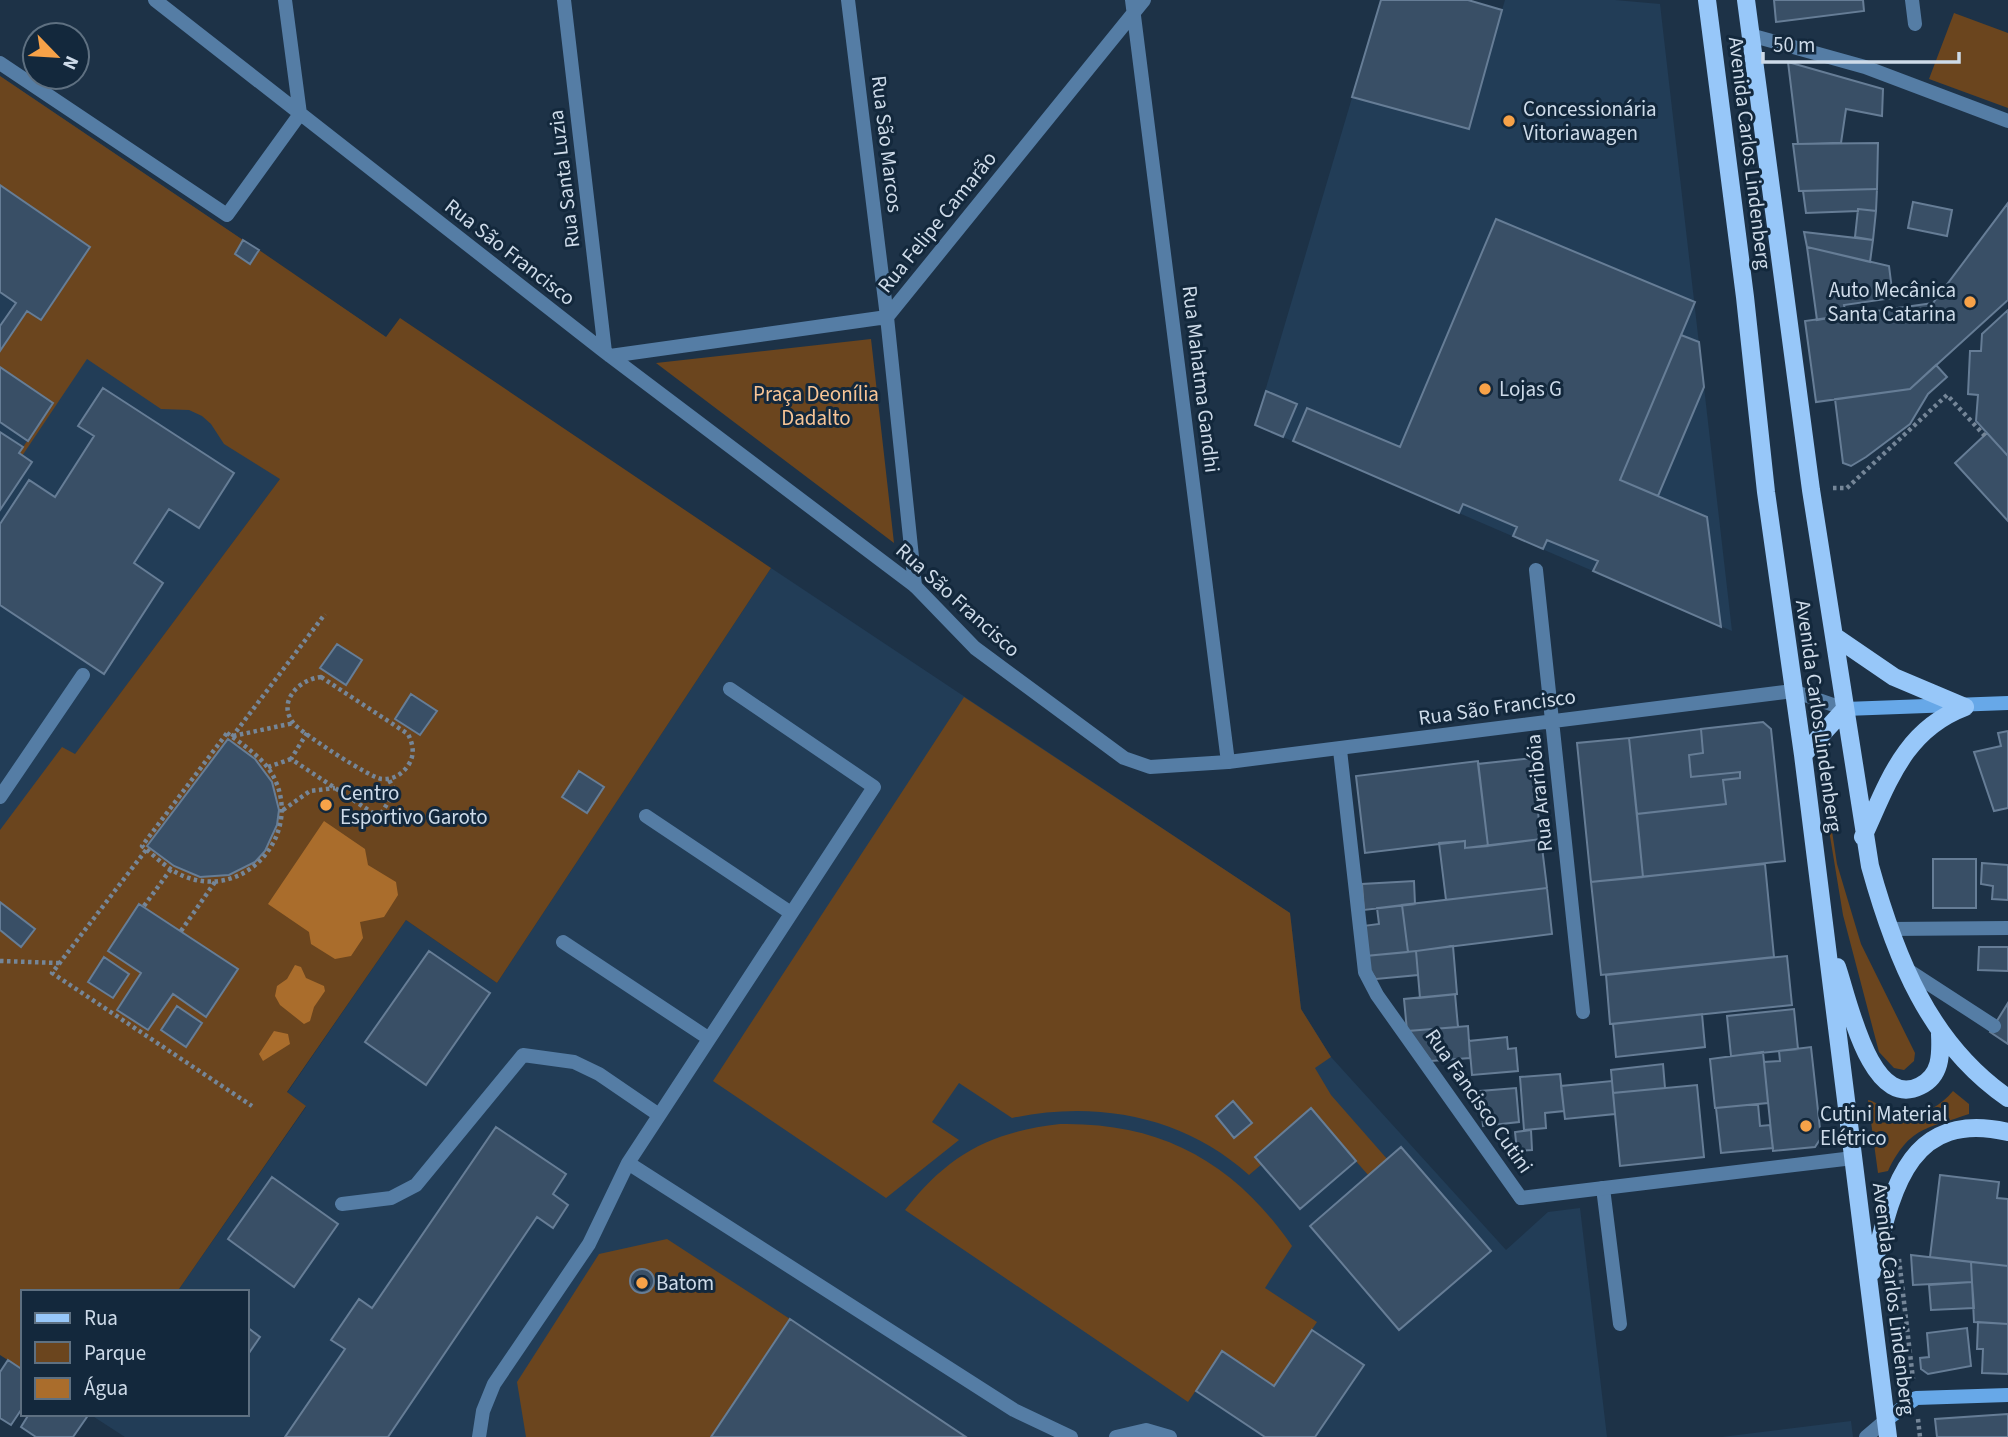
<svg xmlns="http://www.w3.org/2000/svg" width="2008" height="1437" viewBox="0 0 2008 1437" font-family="'Source Sans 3',sans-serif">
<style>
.built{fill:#223d57}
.green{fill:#6b451e;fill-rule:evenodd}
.water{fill:#aa6d2c}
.building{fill:#394f66;stroke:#667d96;stroke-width:2}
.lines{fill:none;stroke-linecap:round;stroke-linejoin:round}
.path{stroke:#758698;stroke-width:4.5;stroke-dasharray:3.5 3.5;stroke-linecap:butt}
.lane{stroke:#557da5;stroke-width:14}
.street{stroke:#557da5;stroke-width:14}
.secondary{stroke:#67a8e8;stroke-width:14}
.primary{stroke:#97c7f9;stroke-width:18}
.poi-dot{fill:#f7a248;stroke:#13283c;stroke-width:2.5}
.labels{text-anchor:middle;stroke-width:6;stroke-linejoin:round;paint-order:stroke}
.poi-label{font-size:21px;fill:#cedbe9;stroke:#13283c;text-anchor:start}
.street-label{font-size:21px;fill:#cedbe9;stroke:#13283c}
.park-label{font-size:21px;fill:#f8c596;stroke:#13283c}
</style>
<rect width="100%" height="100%" fill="#1d3247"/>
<!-- built -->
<path class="built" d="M1381,0h87l34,10 3,-10h110l45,4 72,627 -477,-206z
M0,76l386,261 -386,518z
M771,568l519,345 11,96 30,48 175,193 42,-38 32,-4 27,229h-1482l-34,-22 156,-1v-122h-70l129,-185 -19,-14 119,-173 91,63z
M1851,1421l2,16h-131z"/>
<!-- green -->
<path class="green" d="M1954,13l54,20v75l-79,-29z
M0,76l243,164 -8,14 15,9 9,-13 127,87 14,-19 371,250 -274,415 -91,-63 -119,172 19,14 -129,186h-154v78l-23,-15v-525l62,-83 13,7 205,-275 -56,-35 -13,-20 -9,-8 -13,-6 -28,-1 -74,-50 -65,97 -3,-3 34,-50 -53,-36v-16l27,-40 14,8 49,-72 -90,-62z
M871,339l23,204 -238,-180z
M964,697l326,216 11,96 30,48 -16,11 16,27 57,65 -19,16 -59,-67 -55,47 7,8 -13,11c-65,-59 -153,-75 -237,-57l-53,-35 -27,39 27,18 -73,58 -173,-117zM1233,1101l19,21 -18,16 -18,-22z
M1828,805l9,59 24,80 54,109 -1,8 -10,9 -10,-2 -15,-16 -36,-137 -18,-109z
M1953,1091l16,13v10c-42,15 -59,12 -81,57l-10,2 -10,-73c7,1 12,7 19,10 26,11 49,1 66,-19z
M1060,1124c102,-2 175,39 232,122l-27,42 52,34 -43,64 -52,-34 -34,50 -283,-192c43,-55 85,-78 155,-86z
M667,1239l123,80 -79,118h-185l-9,-55 82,-128z"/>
<!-- water -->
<path class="water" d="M324,821l41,28 3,16 28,17 2,13 -14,22 -24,5 3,16 -12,18 -16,3 -24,-15 -2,-12 -41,-28z
M295,965l6,2 5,11 18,8 1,5 -11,16 -4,14 -6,3 -24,-19 -5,-9 2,-10 10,-7z
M274,1031l14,3 2,10 -27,17 -4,-7z"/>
<!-- building -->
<path class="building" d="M1381,0h87l34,10 -33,119 -117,-32z
M1774,0h89l1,11 -88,11z
M1788,62l95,27 -1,27 -36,-7 -5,34 -43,1z
M1878,143l-1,46 -78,2 -6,-47z
M0,185l90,62 -49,73 -14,-9 -27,40v-25l16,-23 -16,-11z
M1877,189l-1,22 -18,-2v2l-52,2 -3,-22z
M1913,202l39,8 -5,26 -39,-8z
M2008,203v97l-98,89 -94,13 -11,-81 128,-18z
M1858,209l18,2 -3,29 -18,-3z
M1496,219l199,83 -75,178 87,37 14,110 -128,-56 5,-10 -51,-21 -4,9 -30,-13 4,-9 -54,-23 -4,9 -166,-72 14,-33 93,39z
M1804,232l69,8 -3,22 -63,-15z
M243,240l16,10 -9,14 -15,-10z
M1807,247l82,19 4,32 -49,7 2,10 -29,5z
M2008,310v146l-32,-35 2,-26 -10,-1 2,-43h11l1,-17z
M1681,335l18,7 5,45 -46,109 -38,-16z
M1936,365l11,12 -19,17 -18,30 -44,33 -15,9 -8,-3 -8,-64 75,-10z
M0,367l53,36 -25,38 -28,-19z
M103,388l131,85 -35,55 -30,-19 -35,54 29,20 -59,91 -104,-69v-81l29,-44 26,17 39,-61 -16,-10z
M1266,391l31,13 -14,33 -28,-12z
M0,432l23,15 -4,6 13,9 -32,48z
M1987,433l21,23v65l-53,-58z
M337,644l25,16 -16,25 -26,-17z
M411,694l26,17 -17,24 -25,-16z
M1763,722l8,7 14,132 -142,16 -6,-63 89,-10 -3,-24 17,-2v-6l-49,5 -2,-22 14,-2 -2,-24z
M1701,729l2,24 -14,2 2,22 49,-5v6l-17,2 3,24 -89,10 -8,-76z
M2008,731v77l-14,3 -20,-59 27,-6 -3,-13z
M1629,738l14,139 -52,5 -14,-139z
M228,739l27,20 17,23 7,28 -2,15 -12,26 -10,11 -26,13 -29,2 -26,-11 -27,-20z
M1532,758l9,81 -53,7 -10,-82z
M1478,761l10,85 -23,2v-7l-100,12 -9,-77z
M579,771l25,16 -17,26 -25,-16z
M1541,839l6,49 -101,12 -7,-57 26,-2v7z
M1933,859h43v49h-43z
M1982,863l26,2v35l-16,-1 1,-13 -12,-2z
M1765,864l9,93 -173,18 -10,-93z
M1414,881l1,23 -51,6 -2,-26z
M1547,888l5,46 -144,18 -6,-47z
M0,902l35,27 -14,18 -21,-17z
M139,904l99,65 -32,48 -33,-23 -25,36 -31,-20 24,-37 -33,-22z
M1402,905l6,47 -42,4 -3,-30 16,-2 -2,-16z
M1453,946l4,48 -37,4 -4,-47z
M1979,947h29v24l-30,-1z
M429,951l61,42 -64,92 -61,-43z
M1416,951l2,24 -42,4 -7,-10 -3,-13z
M1787,956l5,49 -182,19 -4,-49z
M104,957l25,17 -16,24 -25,-16z
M1455,994l3,33 -51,4 -3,-32z
M2008,1003v41l-18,-12z
M177,1006l25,17 -16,24 -25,-17z
M1794,1009l4,40 -67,7 -4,-40z
M1702,1014l3,33 -89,10 -3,-33z
M1468,1026l2,32 -39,3 -23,-30z
M1507,1037l1,12 8,-1 2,23 -46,4 -3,-34z
M1811,1047l10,91 -6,9 -42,4 -9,-89 16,-1 -1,-10z
M1763,1052l5,51 -53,5 -5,-49z
M1663,1064l2,24 -52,5 -2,-23z
M1560,1074l4,37 -19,2 1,15 -22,2 -4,-53z
M1612,1081l3,33 -50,5 -4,-33z
M1697,1085l7,72 -84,9 -7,-73z
M1516,1088l3,34 -36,4 -3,-35z
M1233,1101l19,22 -18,15 -18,-22z
M1758,1104l2,22 10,-1 3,23 -52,5 -5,-45z
M1311,1108l45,53 -56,48 -45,-52z
M496,1127l70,47 -13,20 15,11 -15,23 -16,-11 -149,220h-103l60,-88 -14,-9 28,-41 13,9z
M1531,1130l1,20 -15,1 -2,-19z
M1401,1147l90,104 -92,79 -89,-104z
M1940,1175l59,7 -2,16 11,1v67l-78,-9z
M272,1177l66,47 -44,63 -66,-48z
M1911,1255l60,7 1,20 -59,3z
M1971,1262l37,4v58l-34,-2z
M630 1281a12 12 0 1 1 24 0a12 12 0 1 1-24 0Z
M1972,1282l2,26 -43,2 -2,-25z
M790,1319l176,118h-255z
M1978,1322l30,2v50l-26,-1 1,-24h-6z
M247,1327l13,10 -13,19z
M1967,1328l4,38 -43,8 -7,-5 -1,-11 9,-1 -2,-24z
M1312,1330l52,35 -49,72h-50l-69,-46 26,-40 52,35z
M8,1360l15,10v37l-12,18 -11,-7v-46z
M29,1414h60l-16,23h-37l-15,-10z
M2008,1414v23h-71l-2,-18z"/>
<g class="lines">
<!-- path -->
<path class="path" d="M1833,488h14l100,-93 38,41
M321,677l87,57c5,10 7,20 1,30 -6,10 -16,16 -27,15 -12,-1 -77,-44 -87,-54 -20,-22 4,-46 26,-48z
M227,733c19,14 40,27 49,49 24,56 -32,117 -90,95 -17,-6 -30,-20 -44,-31z
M307,733l-16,26 88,58 16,-26 -7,-13
M233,736l61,-13
M232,737l93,-123
M268,767l23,-8
M283,810l27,-19 25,-3
M146,850l-94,123 200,133
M144,906l27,-37
M181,931l34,-49
M0,961l59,2
M1899,1259l14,120
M1918,1419l2,18"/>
<!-- lane -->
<path class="lane" d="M1912,0l3,24
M1750,35l115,32 143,54
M915,586l60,62 149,110 26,9 78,-5
M1340,750l25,222 12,23 144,203
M0,797l83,-122
M646,816l145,97
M563,942l145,96
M1906,969l88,57
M628,1163l386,247 57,27
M1603,1188l17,136
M342,1204l49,-6 25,-13 107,-130 51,7 25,12 60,41
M479,1437l4,-26 11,-27 95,-140 39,-81 246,-376 -144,-98
M1116,1437l30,-7 24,7
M1866,1437l20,-17"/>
<!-- street -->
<path class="street" d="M155,0l450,352 310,234
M564,0l41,352
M848,0l39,317 28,269
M1132,0l96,762 565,-71 52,18
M0,63l227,152 73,-101 -15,-114
M610,356l277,-39 257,-317
M1536,570l47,442
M1890,929l118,-1
M1521,1198l332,-40"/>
<!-- secondary -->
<path class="secondary" d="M1845,709l163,-6
M1886,1420l30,-22 92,-3"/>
<!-- primary -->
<path class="primary" d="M1707,0l38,297 21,195 37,263 85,682
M1746,0l65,490 59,376c25,90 59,178 138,232
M1834,636l60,41 71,30
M1803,755l42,-46
M1863,837c25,-54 41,-107 102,-130
M1837,967c11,31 33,144 83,119 21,-10 21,-31 20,-52
M1872,1272c19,-76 33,-164 136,-140"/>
</g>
<!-- markers -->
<g class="poi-dot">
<circle cx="1509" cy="121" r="7"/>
<circle cx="1970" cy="302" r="7"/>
<circle cx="1485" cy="389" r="7"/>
<circle cx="326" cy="805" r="7"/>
<circle cx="1806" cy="1126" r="7"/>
<circle cx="642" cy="1283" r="7"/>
</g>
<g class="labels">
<!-- poi labels -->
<g class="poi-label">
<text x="1523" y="116">Concessionária<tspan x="1523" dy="24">Vitoriawagen</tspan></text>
<text x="1956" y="297" text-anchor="end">Auto Mecânica<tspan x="1956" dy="24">Santa Catarina</tspan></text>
<text x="1499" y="396">Lojas G</text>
<text x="340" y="800">Centro<tspan x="340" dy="24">Esportivo Garoto</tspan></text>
<text x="1820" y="1121">Cutini Material<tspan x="1820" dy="24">Elétrico</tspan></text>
<text x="656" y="1290">Batom</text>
</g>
<!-- street labels -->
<g class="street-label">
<text transform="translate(887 144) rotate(83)" y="7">Rua São Marcos</text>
<text transform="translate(1750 153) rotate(83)" y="7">Avenida Carlos Lindenberg</text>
<text transform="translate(564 179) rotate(-97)" y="7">Rua Santa Luzia</text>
<text transform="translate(937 222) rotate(-51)" y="7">Rua Felipe Camarão</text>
<text transform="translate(510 252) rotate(38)" y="7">Rua São Francisco</text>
<text transform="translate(1201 379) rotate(83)" y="7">Rua Mahatma Gandhi</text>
<text transform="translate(958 600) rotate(42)" y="7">Rua São Francisco</text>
<text transform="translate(1497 707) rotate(-8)" y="7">Rua São Francisco</text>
<text transform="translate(1819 716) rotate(82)" y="7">Avenida Carlos Lindenberg</text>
<text transform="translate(1539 793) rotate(-96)" y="7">Rua Araribóia</text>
<text transform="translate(1479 1101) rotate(55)" y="7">Rua Fancisco Cutini</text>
<text transform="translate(1894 1299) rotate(83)" y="7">Avenida Carlos Lindenberg</text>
</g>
<!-- park labels -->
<g class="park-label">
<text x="816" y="401">Praça Deonília<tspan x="816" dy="24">Dadalto</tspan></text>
</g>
</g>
<!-- legend -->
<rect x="21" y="1290" width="228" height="126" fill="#13283c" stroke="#5e7081" stroke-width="2"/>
<rect x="35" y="1313" width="35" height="10" fill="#97c7f9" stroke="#5e7081" stroke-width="2"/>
<text x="84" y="1325" font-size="21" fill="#cedbe9">Rua</text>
<rect x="35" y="1342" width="35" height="21" fill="#6b451e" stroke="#5e7081" stroke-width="2"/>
<text x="84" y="1360" font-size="21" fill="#cedbe9">Parque</text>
<rect x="35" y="1378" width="35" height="21" fill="#aa6d2c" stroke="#5e7081" stroke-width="2"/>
<text x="84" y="1395" font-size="21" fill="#cedbe9">Água</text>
<!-- north arrow -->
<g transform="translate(56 56) rotate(115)"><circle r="33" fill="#13283c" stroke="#5e7081" stroke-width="2"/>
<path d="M0-5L12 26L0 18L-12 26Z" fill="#f7a248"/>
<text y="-10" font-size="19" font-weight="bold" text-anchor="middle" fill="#cedbe9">N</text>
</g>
<!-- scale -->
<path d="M1763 52v10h196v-10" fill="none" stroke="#cedbe9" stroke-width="3.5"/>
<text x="1773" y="52" font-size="21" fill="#cedbe9" stroke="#13283c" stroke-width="5" paint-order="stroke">50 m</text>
</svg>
